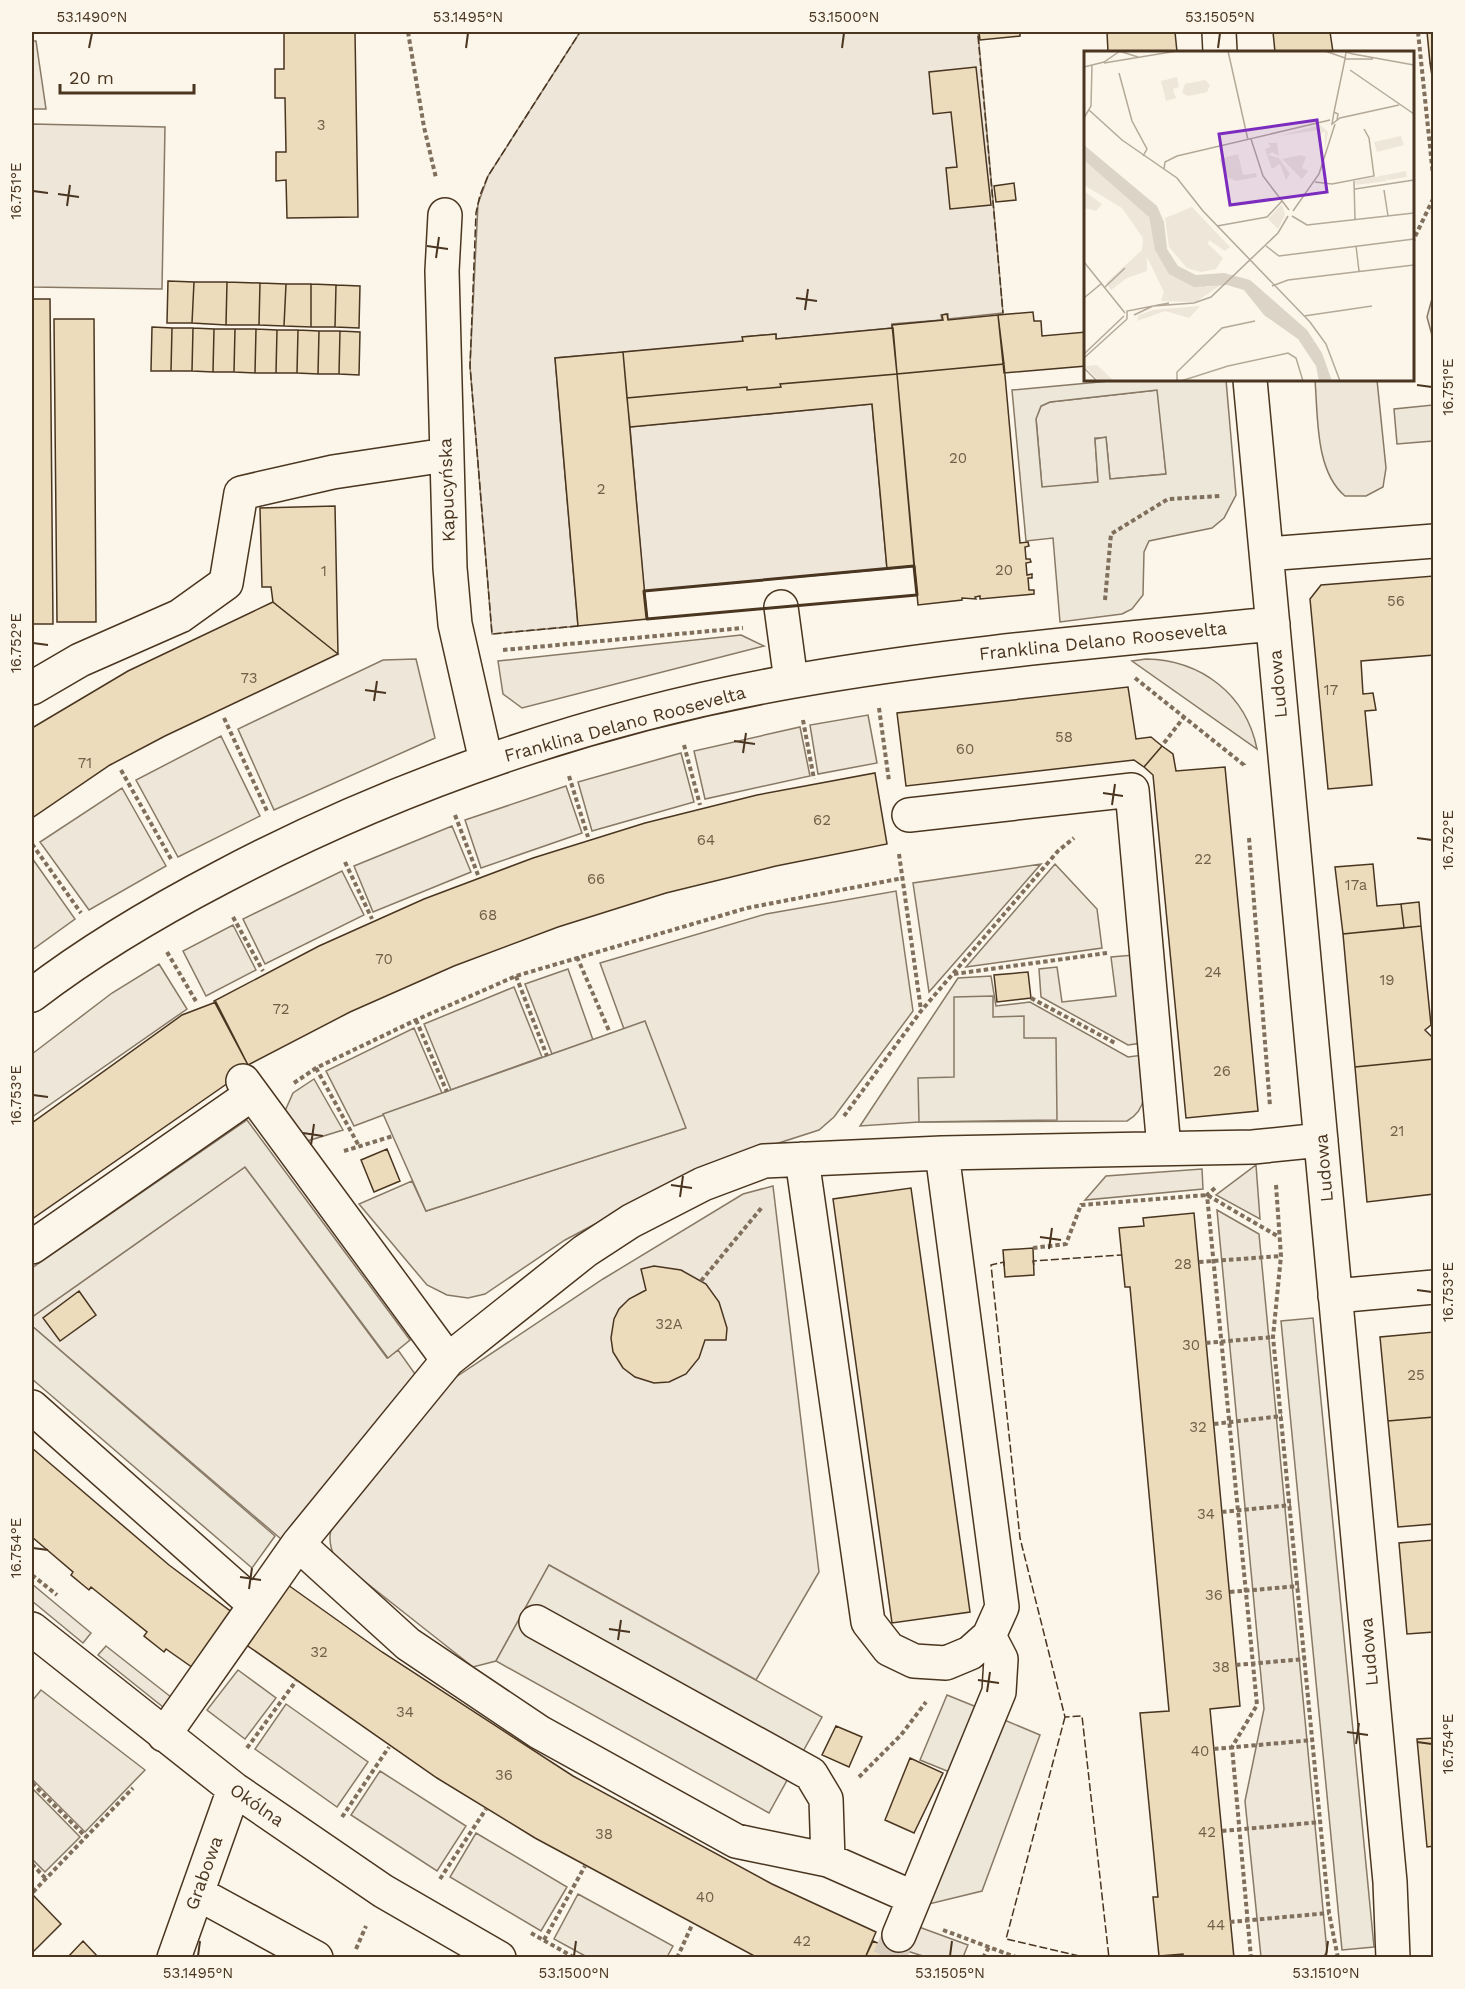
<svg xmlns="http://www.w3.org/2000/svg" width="1465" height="1989" viewBox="0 0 1465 1989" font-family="'Work Sans',sans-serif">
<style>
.green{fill:#ede6d9;stroke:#887966;stroke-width:1.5}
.parking{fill:#ede7d9;stroke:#887966;stroke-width:1.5;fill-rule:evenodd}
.building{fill:#ecdcbc;stroke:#4a3520;stroke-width:1.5}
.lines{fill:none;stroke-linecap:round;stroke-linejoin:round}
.minor-tunnel{stroke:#d8cfc1;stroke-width:33;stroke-dasharray:33 16;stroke-linecap:butt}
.minor-casing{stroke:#4a3520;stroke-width:36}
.path{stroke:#7f6f5c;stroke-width:4;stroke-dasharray:4.5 3;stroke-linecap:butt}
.minor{stroke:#fbf6e9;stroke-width:33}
.fence{stroke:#4a3520;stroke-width:1.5;stroke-dasharray:8 3;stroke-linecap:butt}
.wall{stroke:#4a3520;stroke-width:3}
.ticks{fill:none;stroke:#4a3520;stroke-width:2}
.labels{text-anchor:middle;stroke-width:4.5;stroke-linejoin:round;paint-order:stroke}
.number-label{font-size:15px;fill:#725f47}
.street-label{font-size:18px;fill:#4a3520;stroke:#fbf6e9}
.inset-river{fill:none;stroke:#dcd4c6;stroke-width:3}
.inset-road{fill:none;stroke:#b4a999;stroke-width:1.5}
.view{fill:#7b2cbf;fill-opacity:0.15;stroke:#7b2cbf;stroke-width:3}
.inset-edge{fill:none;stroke:#4a3520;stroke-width:3}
.neatline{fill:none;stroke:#4a3520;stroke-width:2}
.ticks-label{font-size:15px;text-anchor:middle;fill:#4a3520}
</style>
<rect width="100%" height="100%" fill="#fbf6e9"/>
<!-- green -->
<path class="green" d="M580,32h398l25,281 -55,6v-5l-7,1 1,5 -50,4v4l-116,11v-5l-33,3v5l-188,16 23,268 -86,8 -22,-268 8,-162 10,-28z
M32,41h4l10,68h-14z
M32,124l133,3 -3,162 -130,-2z
M1433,295v44l-6,-22z
M1315,380h62l9,88 -3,19 -17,9h-21c-30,-25 -27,-80 -30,-116z
M1158,390l8,84 -56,5 -4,-41h-11l3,44 -56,6 -6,-70 5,-12 9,-4z
M872,404l15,165 -243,22 -14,-164z
M741,635l23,11 -242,62 -19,-14 -5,-33z
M416,659l19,79 -161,72 -36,-81 145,-69z
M1146,659c55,1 100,35 111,90l-125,-88z
M868,715l9,48 -59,11 -8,-49z
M800,727l10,49 -105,23 -11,-48z
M221,736l39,80 -82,41 -42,-77z
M681,753l13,49 -102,29 -14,-49z
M566,786l16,47 -101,35 -16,-48z
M122,788l44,78 -77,44 -49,-68z
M452,826l19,46 -98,40 -19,-46z
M32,858l43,61 -43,31z
M1041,864l-112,128 -16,-109z
M1055,864l42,45 5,39 -136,19z
M342,871l22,44 -99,49 -22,-45z
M896,891l17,120 -79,106 -15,13 -118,38 -136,72 -80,54 -17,4 -21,-3 -20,-10 -68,-81 53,-23 14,30 259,-83 -40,-106 -21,7 -24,-66 166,-49z
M233,925l23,45 -50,26 -23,-45z
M1134,955l8,88 -14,2 -87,-48 -2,-28 18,-2 5,35 54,-6 -5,-39z
M159,964l28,45 -155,108v-63l80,-61z
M568,969l25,71 -41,14 -27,-70z
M991,976l5,30 34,-4 98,55 15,-2c1,23 9,53 -16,66l-208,1 -59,4 98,-148z
M514,987l28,70 -91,33 -27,-66z
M414,1028l28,65 -88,33 -28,-55z
M314,1079l29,51 -39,12 -19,-31 8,-18z
M1256,1165l4,54 -44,-24z
M245,1167l142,191 11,-8 17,24 -134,165 -249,-213v-9z
M1202,1169l1,20 -118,11 21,-24z
M773,1186l46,386 -63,108 -207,-115 -53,96 -23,6 -138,-109c-10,-21 -4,-33 7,-52l114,-129 147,-98 140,-85z
M1217,1210l42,24 68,718 -4,5h-62l-16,-156 19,-92z
M32,1584l59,49 -8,10 -51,-42z
M106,1646l65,51 -8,10 -65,-52z
M238,1670l38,28 -31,41 -38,-29z
M41,1690l104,80 -60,62 -53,-53v-78z
M286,1704l82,58 -31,45 -82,-58z
M380,1771l86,55 -29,45 -86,-56z
M32,1788l48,49 -35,35 -13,-13z
M476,1833l91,54 -26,44 -91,-54z
M578,1894l95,52 -6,11h-80l-33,-18z
M919,1927l49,18 -5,12h-37l-22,-7z"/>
<!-- parking -->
<path class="parking" d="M1121,380h105l10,115 -12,23 -12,10 -63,13 -5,11 -1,43 -11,14 -10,5 -62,8 -7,-84 -27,3 -14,-151zM1157,390l9,84 -56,5 -4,-42 -11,2 3,43 -56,5 -6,-68 5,-13 9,-4z
M1433,405v36l-36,3 -3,-35z
M993,996v21l31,-1v22h32l1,82 -138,2 -1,-44 36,-1v-80z
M645,1021l41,107 -260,83 -43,-97z
M247,1120l163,220 -22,18 -143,-191 -213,150v-49z
M1313,1318l61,629 -32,3 -61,-629z
M32,1326l243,210 -23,32 -220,-189z
M549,1565l273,152 -53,96 -273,-152z
M947,1695l32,13 -27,65 -32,-13z
M1002,1719l38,16 -58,156 -53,13z"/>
<!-- building -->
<path class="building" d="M284,32h71l3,185 -71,1 -1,-38 -10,1v-29h10l-1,-54h-10v-29h9z
M979,32h41v4l-40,4z
M1107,32h68l2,20h-69z
M1273,32h57l3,20h-58z
M1427,32h7v31h-4z
M1430,63h4v26z
M976,67l15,138 -41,4 -4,-41 11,-1 -6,-55 -18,2 -4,-42z
M1014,183l2,17 -20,2 -2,-16z
M168,281l26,1 -2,41h-25z
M194,282h33l-1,43 -34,-2z
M227,282l33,1 -1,42h-33z
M260,283l26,1 -2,42 -25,-1z
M286,284h25v43l-27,-1z
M311,284l25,1 -1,42h-24z
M336,285l24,1 -1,42 -24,-1z
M32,299h18l3,325h-21z
M1033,312l1,9h7l1,15 44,-4v34l-82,7 -6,-58z
M947,314l1,6 50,-5 6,49 -107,10 -5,-49 51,-5 -1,-5z
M54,319h40l2,303h-39z
M152,327l20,1 -1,43h-20z
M172,328h21l-1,43h-21z
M193,328l21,1 -1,43 -21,-1z
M893,328l4,46 -117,10 1,3 -34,3v-3l-120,11 -4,-46 120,-11 -1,-4 34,-3v5z
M214,329h21l-1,43h-21z
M235,329h21l-1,44 -21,-1z
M256,329l21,1 -1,43h-21z
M277,330h21l-1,43h-21z
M298,330l21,1 -1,43 -21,-1z
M319,331h21l-1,43h-21z
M340,331l20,1 -1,43 -20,-1z
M623,352l24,267 -69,7 -23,-268z
M1004,364l16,179 8,-1 1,4 -4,1 1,12h4l1,3 -5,1 1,12 5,-1v4h-4l1,12h5v4l-54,5v-3l-5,1 1,2 -14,-1v2l-44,5 -21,-231z
M897,374l17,192 -27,3 -15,-165 -242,23 -3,-29 120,-11v3l34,-3 -1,-3z
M335,506l3,148 -65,-52 -2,-15h-9l-2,-79z
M1434,576v79l-73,6 2,33 10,-1 3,17 -11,1 7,74 -44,4 -18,-190 11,-14z
M273,602l65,52 -173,82 -55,29 -78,53v-90l96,-57z
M1128,687l8,52 15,-2 11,9 -18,21 -10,-7 -228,26 -9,-73z
M1162,746l11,8 3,17 49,-4 33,344 -72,7 -33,-343 -9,-8z
M875,773l12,71 -111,22 -110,27 -108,34 -104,39 -104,46 -102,53 -34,-64 105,-55 105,-47 109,-41 112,-35 112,-28z
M1373,864l4,42 24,-2 3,24 -61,6 -8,-67z
M1419,902l2,24 -17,2 -3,-24z
M1421,926l10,99 -6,5 7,7 2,22 -79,8 -12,-133z
M1028,972l3,26 -34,4 -3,-27z
M216,1002l32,63 -21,15 1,3 -196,136v-96l150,-108z
M1434,1059v135l-67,8 -12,-135z
M387,1149l13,32 -26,11 -13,-32z
M911,1188l59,424 -78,11 -59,-424z
M1194,1213l46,493 -30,3 24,249h-51v-4l-24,2 -6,-59h5l-18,-184 29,-2 -39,-424h-5l-6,-59 25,-2 -1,-8z
M1033,1248l1,27 -29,2 -2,-27z
M654,1266l27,4 25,14 13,18 8,26 -1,12h-21l-6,18 -13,16 -17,8 -15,1 -19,-6 -12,-9 -10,-16 -2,-14 3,-19 5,-10 10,-10 17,-9 -5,-21z
M79,1291l17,24 -36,26 -17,-23z
M1434,1332v85l-46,4 -8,-84z
M1434,1417v107l-36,3 -10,-106z
M32,1448l137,117 68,51 -41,54 -30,-21 -2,3 -20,-16 3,-4 -56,-45 -2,3 -18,-15 2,-3 -41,-35z
M1434,1540v92l-27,2 -8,-91z
M288,1585l94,67 191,124 199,108 104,48 -11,26h-107l-223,-120 -98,-60 -192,-134z
M836,1726l26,11 -13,30 -27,-12z
M1434,1738v108l-7,1 -10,-108z
M910,1758l33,15 -29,60 -29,-13z
M32,1894l29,30 -29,29z
M83,1941l16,17h-32z
M873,1941l28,12 -1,5h-35z"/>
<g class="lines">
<!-- minor-tunnel -->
<path class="minor-tunnel" d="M889,1958l10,-23"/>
<defs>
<path id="minor" d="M1219,32l1,20
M445,215l-3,56 8,297 5,56 31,137
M1250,380l140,1502 3,76
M1267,554l167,-13
M781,607l10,74
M32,688l48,-28 100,-44 46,-33 15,-90 92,-21 113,-17
M909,815l223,-25 32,358
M32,995c60,-46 123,-83 190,-118 178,-94 374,-161 572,-196 158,-28 319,-41 479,-57
M243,1081l205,279 137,-109 46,-30 72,-37 61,-23 178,-8 60,454 -13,29 12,23 -2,33 -100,243
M942,1153l311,-6 68,-7
M802,1159l66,463 21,27 25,12 32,2 24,-10 19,-17
M32,1247l220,-153
M1335,1296l99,-9
M32,1407l223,198
M298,1544l110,100 131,88 197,109 92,19 86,38
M536,1622l275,152 15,25 2,61
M32,1629l202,160 149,102 116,67
M164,1735l134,-191 150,-184
M197,1893l119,65
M174,1958l60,-169"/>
</defs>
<!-- minor casing -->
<use href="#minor" class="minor-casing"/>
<!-- path -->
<path class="path" d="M408,32l16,95 12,51
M1418,32l16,153
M1412,243l22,-46
M1105,600l6,-66 57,-35 53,-3
M503,650l240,-22
M1135,678l109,87v3
M879,708l10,73
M224,718l43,93
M803,720l11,59
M1164,743l20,-26
M684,745l16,60
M121,770l50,89
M569,776l19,61
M455,815l23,60
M1249,838l21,268
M32,844l49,69
M899,854l22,156
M345,862l27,57
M233,917l30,54
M167,952l30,51
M577,957l33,76
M954,974l153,-21
M516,976l31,80
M1031,998l84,45
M416,1020l31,72
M316,1068l43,78
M294,1083l22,-15 100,-48 100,-44 231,-68 156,-30
M844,1116l77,-105 137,-160 16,-13
M344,1151l49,-15
M1276,1185l5,71 -8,81 56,576 9,45
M1215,1188l-8,7 50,510 -25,42 19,211
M1033,1248l33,-4 15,-39 126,-10 72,42
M1199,1262l82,-6
M701,1281l62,-75
M1206,1343l67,-6
M1214,1424l68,-8
M1222,1512l69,-7
M32,1575l25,20
M1230,1592l69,-6
M1236,1665l69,-6
M247,1748l49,-67
M1214,1749l99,-9
M859,1777l42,-42 25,-33
M32,1783l54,54
M342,1817l47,-70
M1222,1831l99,-9
M32,1864l14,15
M440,1879l46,-70
M33,1892l100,-104
M1230,1922l99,-9
M943,1930l75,28
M531,1933l44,25
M544,1940l41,-74
M356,1949l10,-23
M677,1958l15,-33
M983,1958l6,-11"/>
<!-- minor -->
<use href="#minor" class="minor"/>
<!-- fence -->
<path class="fence" d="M978,36l25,277
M578,626l-86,8 -22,-268 6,-153 4,-18 8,-19 92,-144
M1034,1265l-1,-4 89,-6
M1004,1266v-4l-13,3 29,273 45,179 17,-1 27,242
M1065,1717l-59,222 82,19
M1150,1958l9,-2"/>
<!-- wall -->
<path class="wall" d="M914,566l3,29 -270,24 -3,-28z"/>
</g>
<!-- ticks -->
<path class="ticks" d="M89,48l3,-15M466,48l2,-15M842,48l2,-15M1218,48l2,-15M33,191l15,2M58,194l21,3M67,206l3,-21M427,246l21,3M436,258l3,-21M796,298l21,3M805,310l3,-21M1417,385l15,2M33,643l15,2M365,690l21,3M374,701l3,-20M734,741l21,3M743,753l3,-20M1103,793l20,3M1112,805l3,-21M1417,838l15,2M33,1095l15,2M303,1133l20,3M311,1145l3,-21M671,1185l21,3M680,1197l3,-21M1040,1237l21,3M1049,1249l3,-21M1417,1290l15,2M33,1548l15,2M240,1577l21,3M249,1589l3,-21M609,1629l21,3M618,1640l3,-20M978,1680l21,3M987,1692l3,-20M1347,1732l21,3M1417,1742l15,2M1356,1744l3,-21M198,1956l2,-15M574,1956l2,-15M950,1956l2,-15M1326,1956l2,-15"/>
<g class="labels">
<!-- number labels -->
<g class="number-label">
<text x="321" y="130">3</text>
<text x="958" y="463">20</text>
<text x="601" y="494">2</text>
<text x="1004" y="575">20</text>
<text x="324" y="576">1</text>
<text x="1396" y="606">56</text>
<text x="249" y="683">73</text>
<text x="1331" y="695">17</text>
<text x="1064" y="742">58</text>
<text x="965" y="754">60</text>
<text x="85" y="768">71</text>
<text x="822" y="825">62</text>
<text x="706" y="845">64</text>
<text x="1203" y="864">22</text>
<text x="596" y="884">66</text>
<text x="1356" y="890">17a</text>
<text x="488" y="920">68</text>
<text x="384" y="964">70</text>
<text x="1213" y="977">24</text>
<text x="1387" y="985">19</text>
<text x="281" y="1014">72</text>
<text x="1222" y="1076">26</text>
<text x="1397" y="1136">21</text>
<text x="1183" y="1269">28</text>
<text x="669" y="1329">32A</text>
<text x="1191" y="1350">30</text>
<text x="1416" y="1380">25</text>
<text x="1198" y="1432">32</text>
<text x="1206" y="1519">34</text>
<text x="1214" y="1600">36</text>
<text x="319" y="1657">32</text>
<text x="1221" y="1672">38</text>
<text x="405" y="1717">34</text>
<text x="1200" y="1756">40</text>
<text x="504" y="1780">36</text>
<text x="1207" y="1837">42</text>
<text x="604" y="1839">38</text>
<text x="705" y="1902">40</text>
<text x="1216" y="1930">44</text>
<text x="802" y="1946">42</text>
</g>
<!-- street labels -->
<g class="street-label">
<text transform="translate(447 490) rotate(-92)" y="6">Kapucyńska</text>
<text transform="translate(1103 641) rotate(-6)" y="6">Franklina Delano Roosevelta</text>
<text transform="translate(1278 684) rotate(-95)" y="6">Ludowa</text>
<text transform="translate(625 724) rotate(-15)" y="6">Franklina Delano Roosevelta</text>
<text transform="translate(1324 1168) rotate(-95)" y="6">Ludowa</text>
<text transform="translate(1369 1652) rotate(-95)" y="6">Ludowa</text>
<text transform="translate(257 1805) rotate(35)" y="6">Okólna</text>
<text transform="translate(204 1873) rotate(-70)" y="6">Grabowa</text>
</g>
</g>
<!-- overview -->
<g transform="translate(1084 51)">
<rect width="330" height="330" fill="#fbf6e9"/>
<path d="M93,26l2,10 -6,2 3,9 -10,3 -5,-20zM121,29l5,5 -3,7 -19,4 -6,-3 3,-9zM236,74l8,7 -3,17v-18l-5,4 -2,-5 -40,6zM317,85l3,9 -27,7 -3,-10zM184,92h9l2,13 -7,-4 -4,3 11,3 11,16 -4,6 -6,-16 -8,5 -7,-20 6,-2zM154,103l5,21 13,-2 1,4 -21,4 -11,-5 -6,-17zM217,104l5,2 -4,11 6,3 -6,8 -20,-20zM0,108l64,56 9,40 50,32 15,-3 -26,18 -35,-1 3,-9 -17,-35v14l-20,7 -16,12 -5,-7 36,-33 1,-12 -21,-30 -38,-23zM322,120l1,6 -19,3 -4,-4 3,5 -31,4 -1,-4zM0,140l18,13 -6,7 -12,-3zM198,153l3,11 -7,14 -10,-10zM108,156l38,40 -5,4 -16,-11 -1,4 15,14 -7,11 -15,3 -14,-4 -18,-21 -4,-29zM116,255l-11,12 -24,-7 -28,10 2,-6 14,-5zM13,314l17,16h-15l-14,-15z" fill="#ede6d9"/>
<path d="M0,94l73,61 7,16 3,27 11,17 18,9 28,-2 26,7 57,50 15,23 10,28h-13l-3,-15 -18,-27 -34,-24 -20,-25 -17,-5 -33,2 -25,-13 -14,-24 -6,-33 -65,-57z" fill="#dcd4c6"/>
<path class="inset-river" d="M0,102l67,55 7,16 4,31 12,16 23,10 30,-2M148,228l5,1 8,1 7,6 -11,-7"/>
<path class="inset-road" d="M35,0l19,6M144,0l20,89M241,0l20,7M269,3l61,11M269,3l-7,-2 -1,7h28M20,12l73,-12M0,16l20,-5 16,-11M266,19l64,44M35,22l13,48 15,28 -4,7M5,59l33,30 55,38 26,33 107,111 16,22 14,37M250,61l11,-53M0,67l7,-12 1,-41M253,69l1,-6 -4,-2 -2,12 8,-6 59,-13M167,88l12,37 26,34M80,118l1,-7 12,-6 153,-36M270,130l1,39M231,131l17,2 42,-8 -5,-38 -5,-9M271,138l59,-9M300,139l4,26M209,160l26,-37 16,-50M208,165l15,9 107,-12M133,175l50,-9 15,-16M182,195l13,10 135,-17M272,195l3,25M0,211l41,51M188,235l16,-6 126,-15M21,236l20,-19M0,247l18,-15M50,264l19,-9 41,-3 17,-6 67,-64 10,-17M220,265l68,-10M43,268v-8l42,-8M0,303l40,-38M0,307l43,-39M0,317l13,13M93,330v-9l45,-44 33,-7M97,330l47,-15 60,-13 8,5 7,23"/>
<path class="view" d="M233,69l10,72 -97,13 -11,-71z"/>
<rect width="330" height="330" class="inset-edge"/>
</g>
<!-- border -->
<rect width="1465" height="1989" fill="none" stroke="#fbf6e9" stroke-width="66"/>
<!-- scale -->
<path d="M60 84v9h134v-9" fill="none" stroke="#4a3520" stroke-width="3"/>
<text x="69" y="84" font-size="18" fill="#4a3520" stroke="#fbf6e9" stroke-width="4.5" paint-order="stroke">20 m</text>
<rect x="33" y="33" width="1399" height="1923" class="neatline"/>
<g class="ticks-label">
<text x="92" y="22">53.1490°N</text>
<text x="468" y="22">53.1495°N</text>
<text x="844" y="22">53.1500°N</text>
<text x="1220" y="22">53.1505°N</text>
<text transform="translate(16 191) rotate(-90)" y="5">16.751°E</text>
<text transform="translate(1448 387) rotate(-90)" y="5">16.751°E</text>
<text transform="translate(16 643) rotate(-90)" y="5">16.752°E</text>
<text transform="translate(1448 840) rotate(-90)" y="5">16.752°E</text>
<text transform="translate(16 1095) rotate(-90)" y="5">16.753°E</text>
<text transform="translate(1448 1292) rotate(-90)" y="5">16.753°E</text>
<text transform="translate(16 1548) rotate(-90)" y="5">16.754°E</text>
<text transform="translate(1448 1744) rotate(-90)" y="5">16.754°E</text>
<text x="198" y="1978">53.1495°N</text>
<text x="574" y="1978">53.1500°N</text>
<text x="950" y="1978">53.1505°N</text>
<text x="1326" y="1978">53.1510°N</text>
</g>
</svg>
